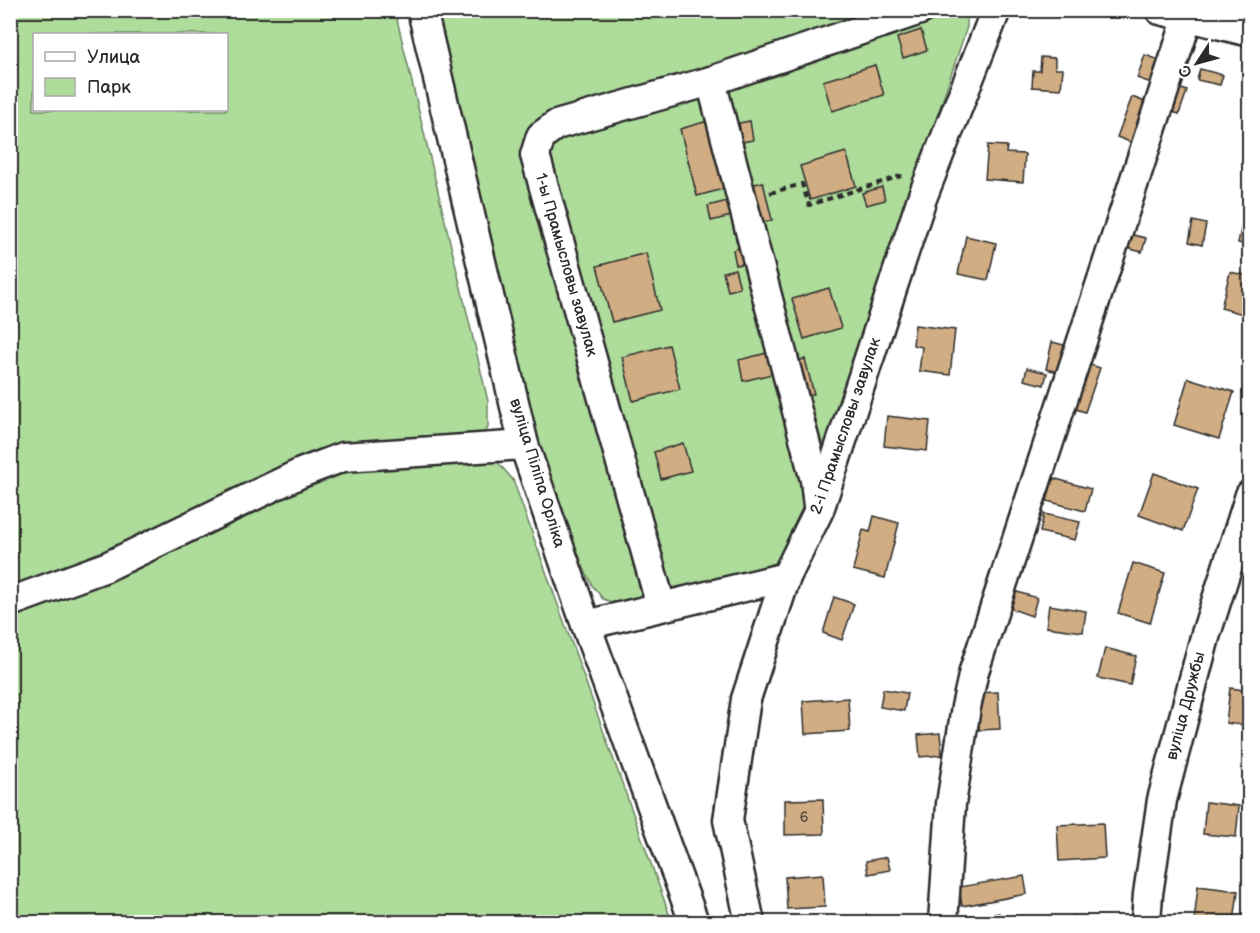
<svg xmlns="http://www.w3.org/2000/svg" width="1260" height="933" viewBox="0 0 1260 933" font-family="'Balsamiq Sans',sans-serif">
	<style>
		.green { fill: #addc9b; stroke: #6c8463; stroke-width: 1.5; fill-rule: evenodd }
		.building { fill: #d1ad83; stroke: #2b2b2b; stroke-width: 1.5 }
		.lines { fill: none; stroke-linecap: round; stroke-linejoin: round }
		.minor-casing { stroke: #2b2b2b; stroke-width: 33 }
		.path { stroke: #2b2b2b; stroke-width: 4; stroke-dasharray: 6 4.5; stroke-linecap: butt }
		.minor { stroke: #fff; stroke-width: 28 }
		.labels { text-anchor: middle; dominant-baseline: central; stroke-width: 5; stroke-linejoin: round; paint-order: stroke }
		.number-label { font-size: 14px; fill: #544c41 }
		.street-label { font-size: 16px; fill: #2b2b2b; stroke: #fff }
	</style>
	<rect width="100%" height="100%" fill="#fff"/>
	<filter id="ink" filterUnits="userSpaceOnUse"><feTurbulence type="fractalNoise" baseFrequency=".0167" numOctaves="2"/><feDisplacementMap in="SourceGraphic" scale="12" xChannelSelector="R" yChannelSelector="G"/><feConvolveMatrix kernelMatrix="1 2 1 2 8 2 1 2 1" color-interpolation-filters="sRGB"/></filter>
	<g filter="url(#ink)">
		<g class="green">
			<path d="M10,11H395L488,401V428L471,448L496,460L513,480L672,922H11ZM34,34H226V110H34Z"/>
			<polygon points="434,11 967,11 967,27 790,556 779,567 618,604 603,599 592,585 582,564 539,442 477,197"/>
		</g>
		<g class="building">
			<polygon points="921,30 927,50 903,58 897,38"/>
			<polygon points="1145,55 1165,62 1157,85 1137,78"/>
			<polygon points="1041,57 1055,58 1055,69 1063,69 1061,89 1032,87 1033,71 1040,71"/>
			<polygon points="875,65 884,95 832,111 823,81"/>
			<polygon points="1200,69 1223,75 1220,85 1197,80"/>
			<polygon points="1173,86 1187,91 1179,114 1165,110"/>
			<polygon points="1132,97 1153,105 1138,145 1117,137"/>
			<polygon points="708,121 727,188 697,196 680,129"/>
			<polygon points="750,121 753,140 742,142 739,123"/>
			<polygon points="988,145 1007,146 1006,153 1025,154 1023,182 985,179"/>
			<polygon points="846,152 856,186 810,200 800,166"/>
			<polygon points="763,182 772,220 757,224 747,186"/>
			<polygon points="882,187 885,200 866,205 862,193"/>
			<polygon points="731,200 735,215 711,221 708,206"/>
			<polygon points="1244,215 1250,216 1250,246 1238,243"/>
			<polygon points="1193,221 1206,224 1202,245 1189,242"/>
			<polygon points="1129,234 1146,238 1142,252 1126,248"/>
			<polygon points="966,236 996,243 988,280 958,274"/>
			<polygon points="742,247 746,263 736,265 733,250"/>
			<polygon points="646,253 660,310 612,322 597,266"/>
			<polygon points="735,269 740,288 728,291 723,272"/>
			<polygon points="1230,272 1250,276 1250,316 1221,308"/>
			<polygon points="829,288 841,328 804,339 792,299"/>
			<polygon points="915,325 955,330 950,375 919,371 922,347 913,345"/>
			<polygon points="1052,342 1064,345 1058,372 1046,369"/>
			<polygon points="669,345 680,389 633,401 622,357"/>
			<polygon points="767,353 772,374 743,381 739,360"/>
			<polygon points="805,359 814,394 800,397 791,362"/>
			<polygon points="1082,362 1100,368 1085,412 1067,406"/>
			<polygon points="1027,368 1047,373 1044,385 1024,380"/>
			<polygon points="1188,378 1234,392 1219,439 1174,425"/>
			<polygon points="887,416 930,421 927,451 884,446"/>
			<polygon points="683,443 691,471 661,479 654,452"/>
			<polygon points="1154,473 1198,489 1183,531 1139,515"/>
			<polygon points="1053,478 1091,489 1085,511 1047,501"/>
			<polygon points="1044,514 1080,522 1075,540 1040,532"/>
			<polygon points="874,516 899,523 885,578 853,570 863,530 870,532"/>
			<polygon points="1133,563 1165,573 1150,623 1118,613"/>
			<polygon points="1014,591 1037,598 1032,616 1009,608"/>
			<polygon points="834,597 854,604 842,640 823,633"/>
			<polygon points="1049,605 1086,611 1083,632 1046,627"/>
			<polygon points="1105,648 1136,656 1130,685 1098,678"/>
			<polygon points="1230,688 1250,691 1250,726 1226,723"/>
			<polygon points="883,689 907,693 904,711 880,707"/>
			<polygon points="998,692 1000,729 979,730 976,693"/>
			<polygon points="848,698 850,731 805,734 803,701"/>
			<polygon points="940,733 942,755 920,757 918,735"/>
			<polygon points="823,799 824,834 785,835 785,800"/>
			<polygon points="1206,802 1239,806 1236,837 1203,834"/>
			<polygon points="1103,823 1105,858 1059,861 1057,825"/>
			<polygon points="887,857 890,870 868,874 866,861"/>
			<polygon points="823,874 825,907 787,909 785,877"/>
			<polygon points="1024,876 1027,894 962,906 959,887"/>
			<polygon points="1198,886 1238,891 1234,922 1194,922"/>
			<polygon points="999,913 1001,922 972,922 971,918"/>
			<polygon points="1072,916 1101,920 1100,922 1071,922"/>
		</g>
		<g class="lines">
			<defs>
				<g id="minor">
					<polyline points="422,10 524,445 586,625 694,922"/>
					<polyline points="1160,10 1250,32"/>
					<polyline points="711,81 815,480 818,506"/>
					<polyline points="10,602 106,567 301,473 343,457 524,445"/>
					<polyline points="661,606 535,155 541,136 556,125 711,81 920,10"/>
					<polyline points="586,625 786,577"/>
					<polyline points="749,918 728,820 746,699 786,577 819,510 922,198 996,10"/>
					<polyline points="943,922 951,804 966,707 974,671 1188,17"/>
					<polyline points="1146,922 1148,894 1162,800 1205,637 1250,495"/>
				</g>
			</defs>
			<use href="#minor" class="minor-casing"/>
			<polyline class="path" points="770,193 802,184 809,205 901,176 906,178"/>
			<use href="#minor" class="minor"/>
		</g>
	</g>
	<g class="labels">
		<g class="number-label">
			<text x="804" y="817">6</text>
		</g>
		<g class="street-label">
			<text transform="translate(566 265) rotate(74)">1-ы Прамысловы завулак</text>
			<text transform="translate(846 426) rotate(-71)">2-і Прамысловы завулак</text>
			<text transform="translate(537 473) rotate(73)">вуліца Піліпа Орліка</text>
			<text transform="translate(1186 706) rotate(-75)">вуліца Дружбы</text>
		</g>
	</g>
	<rect width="1260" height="933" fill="none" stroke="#fff" stroke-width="36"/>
	<rect x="18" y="18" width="1224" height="897" fill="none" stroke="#2b2b2b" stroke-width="2" filter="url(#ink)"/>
	<rect x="33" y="33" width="195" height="78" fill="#ffffff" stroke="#aaaaaa" stroke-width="1.5"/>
	<rect x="45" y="52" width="30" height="9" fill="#ffffff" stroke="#aaaaaa" stroke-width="1.5"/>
	<text x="87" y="63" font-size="18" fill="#2b2b2b">Улица</text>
	<rect x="45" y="78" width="30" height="18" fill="#addc9b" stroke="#aaaaaa" stroke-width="1.5"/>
	<text x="87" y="93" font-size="18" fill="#2b2b2b">Парк</text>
	<g transform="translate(1197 63) rotate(234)" stroke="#ffffff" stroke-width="4.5" paint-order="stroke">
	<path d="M0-4.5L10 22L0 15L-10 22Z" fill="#2b2b2b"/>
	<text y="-9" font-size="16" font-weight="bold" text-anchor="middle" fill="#2b2b2b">С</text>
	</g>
</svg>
